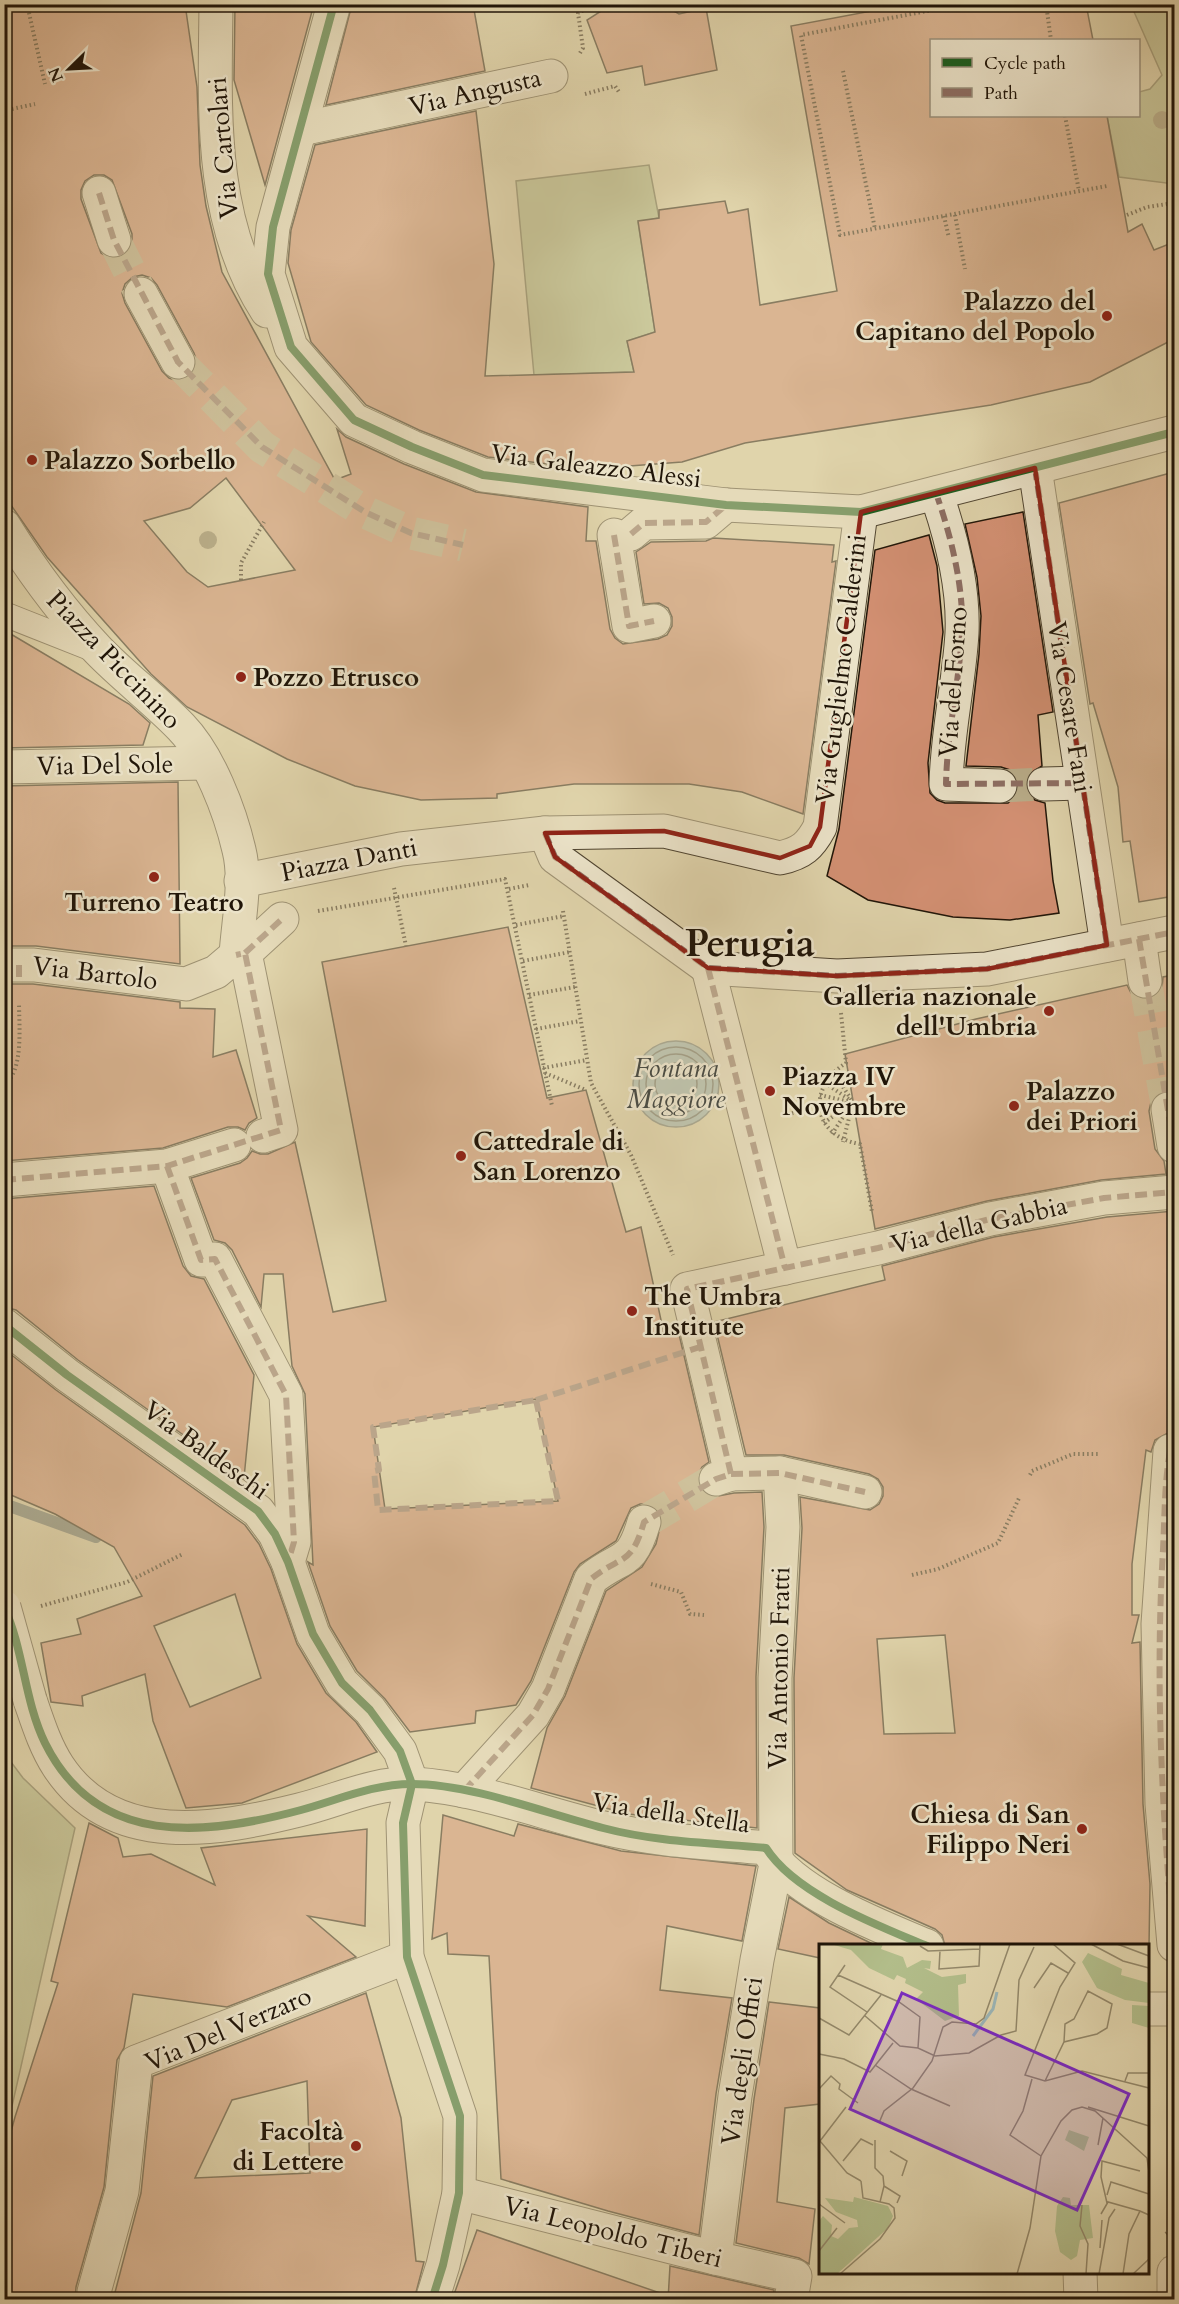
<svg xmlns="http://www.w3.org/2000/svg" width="1179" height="2304" viewBox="0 0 1179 2304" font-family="Cardo,serif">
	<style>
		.green { fill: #b2bd8a; stroke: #696949; stroke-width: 1.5 }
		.water { fill: #9bb5b6; stroke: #6a7570; stroke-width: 1.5 }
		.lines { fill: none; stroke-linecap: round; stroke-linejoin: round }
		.shore { stroke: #5e655f; stroke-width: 1.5 }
		.stream { stroke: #6a7570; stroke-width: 12 }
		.building { fill: #d39073; stroke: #201508; stroke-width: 1.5; fill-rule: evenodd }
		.street-tunnel { stroke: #baae8b; stroke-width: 33; stroke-dasharray: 33 16; stroke-linecap: butt }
		.lane-casing { stroke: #504531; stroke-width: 26 }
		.street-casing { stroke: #504531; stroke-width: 35 }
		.path { stroke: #201508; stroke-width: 4; stroke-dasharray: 1.5 3; stroke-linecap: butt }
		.lane { stroke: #ebe3c9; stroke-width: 24 }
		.street { stroke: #ebe3c9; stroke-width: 33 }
		.street-bridge-casing { stroke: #504531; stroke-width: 35; stroke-linecap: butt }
		.street-bridge { stroke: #ebe3c9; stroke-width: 33 }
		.quiet { stroke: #8d6e63; stroke-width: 6; stroke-dasharray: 12 6; stroke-linecap: butt }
		.cycleway-casing { stroke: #ebe3c9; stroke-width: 11 }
		.cycleway { stroke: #1b5e20; stroke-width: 8 }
		.tree { fill: #8f8667 }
		.marked { fill: none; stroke: #8f2418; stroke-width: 4.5; stroke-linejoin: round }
		.poi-dot { fill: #8f2418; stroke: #ebe3c9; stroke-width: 2 }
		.labels { text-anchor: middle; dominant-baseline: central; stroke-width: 5; stroke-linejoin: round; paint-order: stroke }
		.street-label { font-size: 26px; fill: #201508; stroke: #ebe3c9 }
		.poi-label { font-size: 26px; font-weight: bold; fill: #201508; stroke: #ebe3c9; text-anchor: start }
		.water-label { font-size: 27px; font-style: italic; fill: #4b4d45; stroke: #ebe3c9 }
		.town-label { font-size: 38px; font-weight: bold; fill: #201508; stroke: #ebe3c9 }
		.inset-river { fill: none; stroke: #9bb5b6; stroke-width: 3 }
		.inset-road { fill: none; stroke: #93886a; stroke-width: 1.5 }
		.view { fill: #7b2cbf; fill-opacity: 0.15; stroke: #7b2cbf; stroke-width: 3 }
		.inset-edge { fill: none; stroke: #201508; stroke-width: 3 }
	</style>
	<rect width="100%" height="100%" fill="#e0d4ac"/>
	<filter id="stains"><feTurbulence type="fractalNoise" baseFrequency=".00333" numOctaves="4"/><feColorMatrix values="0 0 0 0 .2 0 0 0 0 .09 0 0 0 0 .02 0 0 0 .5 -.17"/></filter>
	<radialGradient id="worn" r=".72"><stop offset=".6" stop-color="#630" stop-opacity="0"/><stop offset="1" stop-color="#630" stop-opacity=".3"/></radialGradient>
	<g class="green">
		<polygon points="1131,5 1174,5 1174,184 1119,177 1107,116 1138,116 1139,92 1150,89 1162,75"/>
		<polygon points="649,165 659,218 638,222 655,332 627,341 634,372 534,375 516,181"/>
		<polygon points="5,1754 23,1778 75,1828 5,2137"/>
	</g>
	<circle class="water" cx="676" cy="1084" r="43"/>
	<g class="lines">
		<g class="shore">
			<circle cx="676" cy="1084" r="37"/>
			<circle cx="676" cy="1084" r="30"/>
			<circle cx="676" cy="1084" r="21"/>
		</g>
		<polyline class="stream" points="4,1504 96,1537"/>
	</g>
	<g class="building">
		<path d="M4,4H185L197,87L200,165L206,206L222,272L335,480L351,474L337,429L346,437L404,464L476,492L588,507L586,541H596L610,629L615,638L623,644L658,639L667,635L672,626V617L668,608L659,603L644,604L636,552L651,542L706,541L713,538L834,545L832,562L836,561L803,814L742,792L689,784H574L497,794V798L421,800L355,786L287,759L187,707L151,674L47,557L4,495ZM94,175H104L112,180L132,234V243L128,252L119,258H109L101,253L81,199V190L85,181ZM142,275L151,278L157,285L194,353L197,362L194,371L186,379L178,381L169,378L162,371L125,303L122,293L125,284L133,277ZM226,478L295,570L208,587L187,572L144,521L190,508Z"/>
		<polygon points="235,4 314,4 265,185 234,80"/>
		<polygon points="352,4 473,4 485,71 326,105"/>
		<polygon points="612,4 661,4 679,14 706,8 717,70 645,85 642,66 607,73 587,20"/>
		<polygon points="909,4 1086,4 1093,40 932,40 932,116 1107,116 1128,232 1142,224 1154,250 1174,242 1174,339 1090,382 991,405 745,443 682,462 590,469 488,457 419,430 366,405 311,342 288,263 291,230 315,145 476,111 494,264 485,376 634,372 627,341 655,332 638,221 659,218 659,210 725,201 728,213 748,209 760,305 837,291 791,26"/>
		<polygon points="1174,472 1174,896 1139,902 1130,841 1123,842 1118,787 1093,703 1090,704 1059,503"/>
		<polygon points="1023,512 1053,712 1038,715 1042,766 1028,775 1025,785 1028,793 1035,800 1045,803 1053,881 1059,913 1010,920 953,917 868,900 827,876 839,829 875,550 929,535 937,566 943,632 928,763 930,793 937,800 945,803 1008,803 1016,796 1019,787 1017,778 1010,770 1001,767 966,766 979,654 981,616 977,577 965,524"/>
		<polygon points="4,630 129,704 150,723 143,745 4,748"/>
		<polygon points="178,782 180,964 36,946 4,946 4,786"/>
		<path d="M508,927L547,1098L586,1090L626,1232L641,1227L664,1334L678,1330L709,1462L702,1467L698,1475V1485L704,1493L713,1497L734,1493L762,1492L764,1527L756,1677L757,1828L628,1814L531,1788L547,1728L565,1696L606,1591L642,1567L656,1544L662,1519L658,1509L649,1504H640L631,1508L616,1541L580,1564L574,1572L531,1681L516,1705L476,1711L475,1723L410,1732L385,1699L357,1671L330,1626L308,1562L313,1565L305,1394L292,1366L283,1274H264L261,1307L232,1250L225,1243L214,1240L191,1178L240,1163L247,1158L252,1151L260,1154H268L295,1142L333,1312L386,1301L322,962ZM536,1399L558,1501L385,1509L373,1427Z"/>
		<polygon points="1174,975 1174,1091 1166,1090 1157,1094 1151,1102 1149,1111 1155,1149 1164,1161 1166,1174 1101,1180 987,1201 875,1229 845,1054 976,1019 1127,985 1131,993 1138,998 1148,999 1157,995 1162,988 1163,977"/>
		<polygon points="4,984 33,984 180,1002 180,1008 215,1009 213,1057 236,1050 257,1118 249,1123 245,1130 238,1127 228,1127 163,1148 4,1161"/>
		<polygon points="154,1186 183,1266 191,1276 204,1279 254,1375 244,1478 78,1360 16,1310 4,1307 4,1199"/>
		<path d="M1174,1211V1403L1168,1433L1155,1440L1151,1452L1146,1450L1132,1564V1615H1139L1132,1643L1140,1642L1143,1804L1150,1884L1149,1946H945L942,1935L935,1929L847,1890L795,1853L794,1678L802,1528L800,1497L870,1510L879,1504L883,1496V1487L878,1479L869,1474L784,1455H746L714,1322L885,1280L882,1266L994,1237L1107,1217ZM945,1635L955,1733L884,1734L877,1639Z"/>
		<path d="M4,1349L56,1390L245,1525L259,1544L271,1569L297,1644L326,1693L356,1722L377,1752L242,1803L186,1808L153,1721L145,1674L82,1696L83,1706L51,1702L41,1643L81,1634L77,1619L142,1596L114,1547L55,1514L4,1492ZM235,1594L261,1678L190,1707L154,1626Z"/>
		<polygon points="443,1815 514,1836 518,1824 621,1851 756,1866 742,1941 667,1926 660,1990 732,1998 716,2094 699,2235 608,2211 501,2179 489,1956 448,1954 447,1933 432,1939"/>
		<polygon points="89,1823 118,1838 123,1857 151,1854 215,1885 201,1848 367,1829 365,1926 308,1916 356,1957 227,2007 133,1994 124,2048 117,2060 104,2187 76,2287 75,2300 4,2300 4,2157 15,2117 58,1983 51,1981"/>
		<polygon points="789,1897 829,1923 877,1946 820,1946 820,1958 778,1949"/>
		<path d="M366,1993L401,2118L416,2261L424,2262L414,2300H113L141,2193L153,2076ZM307,2081L310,2173L195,2178L232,2100Z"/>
		<polygon points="769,2002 820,2008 820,2104 785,2108 777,2202 815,2209 809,2264 799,2258 736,2243 754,2099"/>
		<polygon points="477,2230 663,2294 662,2300 452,2300"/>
		<polygon points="670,2266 774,2290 773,2300 668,2300"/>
	</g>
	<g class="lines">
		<g class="street-tunnel">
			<polyline points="114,240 141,294"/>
			<polyline points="178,362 262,447 365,512 411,533 463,545"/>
			<polyline points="1000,786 1044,784"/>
			<polyline points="1145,981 1168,1109"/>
			<polyline points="644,1522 716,1479"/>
		</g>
		<defs>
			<polyline id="lane" points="4,614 95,650"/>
			<g id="street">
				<path d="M216,4C215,108 208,220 267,311"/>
				<polyline points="334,4 273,227 268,274 291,347 354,420 412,447 483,475 726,505 861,512 1174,432"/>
				<polyline points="301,129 551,76"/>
				<polyline points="99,193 114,240"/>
				<polyline points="141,294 178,362"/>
				<polyline points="1035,468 1107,945"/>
				<path d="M936,493C951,536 964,587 962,633C959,684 947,733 946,784L1000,786"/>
				<path d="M4,526C32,571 61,611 98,650C124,677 155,700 181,727C209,756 230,811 239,850C247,882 238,922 236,955"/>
				<polyline points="631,534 644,523 706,522 726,505"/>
				<polyline points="614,535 629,626 654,621"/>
				<polyline points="4,767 205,763"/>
				<polyline points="1044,784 1082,783"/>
				<polyline points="545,833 555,857 708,968 837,976 987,969 1174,932"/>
				<path d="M241,881L401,849L545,833L664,831L780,858C802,853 810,846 820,827L861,512"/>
				<polyline points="1139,939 1145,981"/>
				<polyline points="245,953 282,919"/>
				<polyline points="4,965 34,965 186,984 216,972 236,955 245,953 281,1130 263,1136"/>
				<polyline points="708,968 785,1268"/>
				<polyline points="1168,1109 1174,1146"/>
				<polyline points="167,1166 201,1260 215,1259 286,1395 294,1542 288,1562"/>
				<polyline points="4,1180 167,1166 234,1145"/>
				<polyline points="4,1325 67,1375 258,1511 275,1534 288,1562 313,1634 342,1683 370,1710 400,1751 412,1784 403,1823 407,1957 460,2116 459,2193 443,2265 432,2300"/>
				<polyline points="1170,1451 1158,1624 1162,1804 1174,1945"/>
				<polyline points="731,1474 780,1473 865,1492"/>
				<polyline points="716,1479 731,1474 687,1289 878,1248 990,1219 1104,1198 1174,1192"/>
				<path d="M30,1700C38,1723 45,1746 58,1766C113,1850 218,1830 299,1810C337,1801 374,1782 414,1784C479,1788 541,1813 604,1828C657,1841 712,1843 766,1848C795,1894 877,1925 927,1946"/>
				<path d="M464,1791L533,1715L548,1689L591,1579C622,1554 631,1567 644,1522"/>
				<polyline points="1148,2009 1174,2009"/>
				<polyline points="459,2193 715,2258 795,2276 791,2300"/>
				<polyline points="715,2258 735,2096 757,1960 776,1864 775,1678 783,1527 780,1473"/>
				<polyline points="1080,2272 1081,2300"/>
				<polyline points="94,2300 94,2292 122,2191 136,2062 407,1957"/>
				<polyline points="1174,2300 1174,2272"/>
			</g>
		</defs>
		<use href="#lane" class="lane-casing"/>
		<use href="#street" class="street-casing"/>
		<g class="path">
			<polyline points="27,4 45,84"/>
			<polyline points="964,4 801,35 840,235 1107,186"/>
			<polyline points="1046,4 1051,40"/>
			<polyline points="580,53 583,48 578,13 596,4"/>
			<polyline points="843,71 875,229"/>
			<polyline points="585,94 615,86 619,92"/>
			<polyline points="12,109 35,104"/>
			<polyline points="1065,116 1079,191"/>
			<polyline points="955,215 965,269"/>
			<polyline points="1127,215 1147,207 1174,203"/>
			<polyline points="944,216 949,238"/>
			<polyline points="241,580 241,563 264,522"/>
			<polyline points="394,888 406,946"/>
			<polyline points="509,889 529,885"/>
			<polyline points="318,911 505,879 552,1106"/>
			<polyline points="563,911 591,1083 631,1155 673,1255"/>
			<polyline points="516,925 564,916"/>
			<polyline points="523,961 570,952"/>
			<polyline points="529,995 575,987"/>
			<path d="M841,1013L846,1063C806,1088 812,1136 860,1144L872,1212"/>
			<polyline points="536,1029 580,1021"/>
			<polyline points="543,1068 587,1060"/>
			<polyline points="833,1072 853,1102 843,1142"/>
			<polyline points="545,1073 586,1090"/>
			<polyline points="825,1083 850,1100"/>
			<path d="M4,1084C24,1073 19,1023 19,1003"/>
			<polyline points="820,1095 850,1102"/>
			<polyline points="783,1115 853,1102"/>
			<polyline points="824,1123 850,1104"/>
			<polyline points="832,1134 851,1105"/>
			<polyline points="1030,1475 1032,1471 1073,1454 1099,1454"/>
			<polyline points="912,1575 938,1569 998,1543 1020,1496"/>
			<polyline points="651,1584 681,1592 690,1614 704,1615"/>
			<polyline points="41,1606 127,1582 183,1554"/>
			<polyline points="1166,2234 1174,2226"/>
		</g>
		<use href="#lane" class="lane"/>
		<use href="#street" class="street"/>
		<defs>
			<polyline id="street-bridge" points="4,1607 30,1700"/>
		</defs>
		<use href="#street-bridge" class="street-bridge-casing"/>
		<use href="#street-bridge" class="street-bridge"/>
		<g class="quiet">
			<polyline points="99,193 114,240 178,362 262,447 365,512 411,533 463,545"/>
			<polyline points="1035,468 1107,945"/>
			<path d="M936,493C951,536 964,587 962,633C959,684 947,733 946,784L1082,783"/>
			<polyline points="631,534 644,523 706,522 726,505"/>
			<polyline points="614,535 629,626 654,621"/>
			<polyline points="545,833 555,857 708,968 837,976 987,969 1174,932"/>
			<polyline points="1139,939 1174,1146"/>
			<polyline points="245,953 282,919"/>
			<polyline points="19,965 19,979"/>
			<polyline points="708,968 785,1268"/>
			<polyline points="167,1166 201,1260 215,1259 286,1395 294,1542 288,1562"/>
			<polyline points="4,1180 167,1166 281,1130 245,953 236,955"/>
			<polygon points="536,1400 558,1501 378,1510 374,1471 379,1470 373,1427"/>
			<polyline points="536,1400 700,1347"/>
			<path d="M1174,1433C1164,1471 1165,1511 1163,1550C1155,1682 1162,1814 1174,1945"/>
			<polyline points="731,1474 780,1473 865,1492"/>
			<path d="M464,1791L533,1715L548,1689L591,1579C622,1554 631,1567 644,1522L716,1479L731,1474L687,1289L878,1248L990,1219L1104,1198L1174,1192"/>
			<polyline points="1174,2300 1174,2272"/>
		</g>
		<defs>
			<g id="cycleway">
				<polyline points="334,4 273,227 268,274 291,347 354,420 412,447 483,475 726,505 861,512 1174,432"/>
				<polyline points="4,1325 67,1375 258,1511 275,1534 288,1562 313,1634 342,1683 370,1710 400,1751 412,1784 403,1823 407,1957 460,2116 459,2193 443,2265 432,2300"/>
				<path d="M4,1607C24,1650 24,1700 45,1743C97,1848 204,1836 301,1810C338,1800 373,1784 412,1784C471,1784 545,1813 603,1828C656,1842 712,1843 766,1848C795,1894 877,1925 927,1946"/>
			</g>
		</defs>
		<use href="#cycleway" class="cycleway-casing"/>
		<use href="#cycleway" class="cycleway"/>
	</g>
	<g class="tree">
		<circle cx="1162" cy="120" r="9"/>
		<circle cx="208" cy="540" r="9"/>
	</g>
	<path d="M0 0H1179V2304H0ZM1035,468L1107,945L987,969L837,976L708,968L555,857L545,833L664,831L780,858L810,846L820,827L861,512Z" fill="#e0d4ac" fill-opacity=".55" fill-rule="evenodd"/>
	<path class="marked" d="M1035,468L1107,945L987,969L837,976L708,968L555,857L545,833L664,831L780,858L810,846L820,827L861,512Z"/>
	<g class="poi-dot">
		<circle cx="1107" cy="316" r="6"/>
		<circle cx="32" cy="460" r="6"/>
		<circle cx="241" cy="677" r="6"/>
		<circle cx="154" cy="877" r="6"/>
		<circle cx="1049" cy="1011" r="6"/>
		<circle cx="770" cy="1091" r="6"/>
		<circle cx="1014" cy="1106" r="6"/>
		<circle cx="461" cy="1156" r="6"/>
		<circle cx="632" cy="1311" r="6"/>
		<circle cx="1082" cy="1829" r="6"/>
		<circle cx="356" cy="2146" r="6"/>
	</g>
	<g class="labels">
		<g class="street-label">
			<text transform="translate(475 92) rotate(-13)">Via Angusta</text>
			<text transform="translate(223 148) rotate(-95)">Via Cartolari</text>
			<text transform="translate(596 466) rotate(7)">Via Galeazzo Alessi</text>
			<text transform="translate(114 660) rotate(46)">Piazza Piccinino</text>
			<text transform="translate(841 669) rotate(-83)">Via Guglielmo Calderini</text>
			<text transform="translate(953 682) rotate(-86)">Via del Forno</text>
			<text transform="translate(1070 707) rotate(81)">Via Cesare Fani</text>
			<text transform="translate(105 765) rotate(-1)">Via Del Sole</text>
			<text transform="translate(349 860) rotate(-11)">Piazza Danti</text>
			<text transform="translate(95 973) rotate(7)">Via Bartolo</text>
			<text transform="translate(979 1225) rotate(-13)">Via della Gabbia</text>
			<text transform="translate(206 1450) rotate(36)">Via Baldeschi</text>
			<text transform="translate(779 1668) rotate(-89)">Via Antonio Fratti</text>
			<text transform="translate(671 1813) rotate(8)">Via della Stella</text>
			<text transform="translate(228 2029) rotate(-23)">Via Del Verzaro</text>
			<text transform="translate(742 2061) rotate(-82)">Via degli Offici</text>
			<text transform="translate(613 2232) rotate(14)">Via Leopoldo Tiberi</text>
		</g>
		<g class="poi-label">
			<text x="1095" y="301" text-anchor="end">Palazzo del<tspan x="1095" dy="30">Capitano del Popolo</tspan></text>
			<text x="44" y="460">Palazzo Sorbello</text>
			<text x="253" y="677">Pozzo Etrusco</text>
			<text x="154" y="902" text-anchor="middle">Turreno Teatro</text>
			<text x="1037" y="996" text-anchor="end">Galleria nazionale<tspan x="1037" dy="30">dell'Umbria</tspan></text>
			<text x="782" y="1076">Piazza IV<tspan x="782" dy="30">Novembre</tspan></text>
			<text x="1026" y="1091">Palazzo<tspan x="1026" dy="30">dei Priori</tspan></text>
			<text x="473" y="1141">Cattedrale di<tspan x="473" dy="30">San Lorenzo</tspan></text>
			<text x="644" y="1296">The Umbra<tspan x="644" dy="30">Institute</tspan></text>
			<text x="1070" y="1814" text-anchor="end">Chiesa di San<tspan x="1070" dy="30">Filippo Neri</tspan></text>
			<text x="344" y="2131" text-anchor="end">Facoltà<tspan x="344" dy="30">di Lettere</tspan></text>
		</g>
		<g class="water-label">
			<text x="676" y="1068">Fontana<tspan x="676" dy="31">Maggiore</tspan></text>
		</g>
		<g class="town-label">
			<text x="750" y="944">Perugia</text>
		</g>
	</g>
	<g transform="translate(819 1944)">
		<rect width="330" height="330" fill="#e0d4ac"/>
		<path d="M12,0H64L62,5L84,13L88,24L103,16L112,17L111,25L105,24L123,33L147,30V39L139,41L140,72L126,77L97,55L104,48L86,39L87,35L78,31L75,36L50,24L32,6ZM269,9L303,25L302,31L330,39V59L306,56L278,44L263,18ZM313,61L330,62V84L313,79ZM250,186L270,193L265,207L246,196ZM35,253L69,262L74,272L69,284L18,330H0V277L4,272L13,281L12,292L19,295L30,284L39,283L38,276L17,268L6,254L34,258ZM244,253L251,254L252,261H270L272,278L274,294L261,296L258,312L252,316L241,308L236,287L238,262Z" fill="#b2bd8a"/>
		<path class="inset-river" d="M154,92L174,65L178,48"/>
		<path class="inset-road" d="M88,0H108M234,0L256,19L241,43L206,131L226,137L263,127L330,144M272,0L304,17L330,24M298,0L330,12M101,2L109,7L161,5M121,7L120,25L160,22L161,0M26,21L11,43L48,68M19,31L80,58L101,73L99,104M215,44L232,19L249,29M45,71L81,102L99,104L116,112L150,109L182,91L197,87L200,36L215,3M0,74L30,91L62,51M0,110L25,115L51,128L74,99M56,121L92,145L131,162M213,135L204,167L191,191L222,212M226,137L245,98L278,90L288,84L293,60L269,47L255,75L246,80L245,98M306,137L309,129H330M0,145L12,132L21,140L20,145L39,159M27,163L1,197L28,229L42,237M269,163L330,182M60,179L65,167L94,144L113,117L124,83L133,78L157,80L165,74L191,0M56,196V224L64,232L65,242L61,258M279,201L284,174M71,207L88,217L83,232M24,217L42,195L54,201M65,242L81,252L78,259M288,251L292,238L330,250M288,259L282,233L283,217L321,227M0,260L26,279M263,261L261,282L269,300L267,330M282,270L289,258L321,267M281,304L283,276M0,307L18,284M21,330L61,295L76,274L75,264L70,260L44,254L42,237M198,330L211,284L222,212L242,177L253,166L263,163L276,167L328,214L330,228M280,330L290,274L296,265M304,330L310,290L321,267L330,271M314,330L330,315"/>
		<path class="view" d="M83,49L310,150L258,266L31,165Z"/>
		<rect width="330" height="330" class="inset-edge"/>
	</g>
	<rect width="1179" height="2304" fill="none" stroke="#e0d4ac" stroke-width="24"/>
	<rect x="6" y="6" width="1167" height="2292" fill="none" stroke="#201508" stroke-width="3"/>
	<rect x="12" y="12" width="1155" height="2280" fill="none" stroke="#201508" stroke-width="1.5"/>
	<rect x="930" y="39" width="210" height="78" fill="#ebe3c9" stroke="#9a917c" stroke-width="1.5"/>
	<rect x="942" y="58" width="30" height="9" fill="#1b5e20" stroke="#9a917c" stroke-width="1.5"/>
	<text x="984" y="69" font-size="18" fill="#201508">Cycle path</text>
	<rect x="942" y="88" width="30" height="9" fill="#8d6e63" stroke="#9a917c" stroke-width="1.5"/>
	<text x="984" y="99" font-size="18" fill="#201508">Path</text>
	<g transform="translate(69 69) rotate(246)" stroke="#ebe3c9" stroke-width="4.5" paint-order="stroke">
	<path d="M0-4.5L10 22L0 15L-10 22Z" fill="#201508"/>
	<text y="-9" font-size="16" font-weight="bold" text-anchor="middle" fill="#201508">N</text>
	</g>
	<rect width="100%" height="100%" filter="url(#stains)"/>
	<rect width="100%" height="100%" fill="url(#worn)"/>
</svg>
